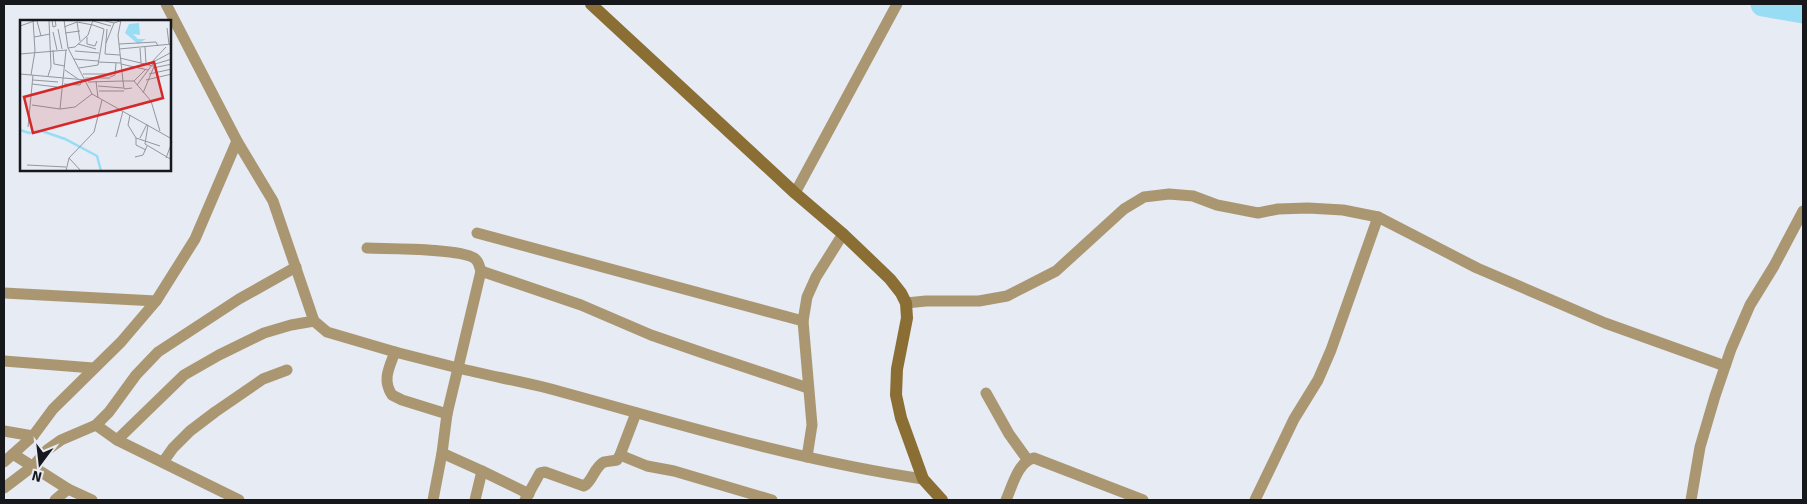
<svg xmlns="http://www.w3.org/2000/svg" width="1807" height="504" viewBox="0 0 1807 504" font-family="Signika,sans-serif">
	<style>
		.lines { fill: none; stroke-linecap: round; stroke-linejoin: round }
		.river { stroke: #99ddf4; stroke-width: 25 }
		.street { stroke: #aa9772; stroke-width: 11 }
		.secondary { stroke: #8a6e34; stroke-width: 12 }
		.inset-river { fill: none; stroke: #99ddf4; stroke-width: 2.5 }
		.inset-road { fill: none; stroke: #93979e; stroke-width: 1 }
		.view { fill: #d62828; fill-opacity: 0.15; stroke: #d62828; stroke-width: 2.5 }
		.inset-edge { fill: none; stroke: #17181c; stroke-width: 2.5 }
	</style>
	<rect width="100%" height="100%" fill="#e6ebf4"/>
	<g class="lines">
		<polyline class="river" points="1763,4 1803,11"/>
		<g class="street">
			<path d="M166,4L237,141L273,201L314,321L327,332L395,352L458,368L481,271C479,266 479,261 474,258C458,248 388,249 367,248"/>
			<polyline points="795,193 897,4"/>
			<polyline points="477,233 803,321"/>
			<polyline points="481,271 581,305 651,335 706,354 808,388"/>
			<polyline points="4,293 156,301"/>
			<polyline points="906,303 926,301 979,301 1007,296 1056,271 1124,209 1144,197 1169,194 1193,196 1217,205 1258,213 1278,209 1308,208 1343,210 1378,217 1477,268 1605,323 1725,366"/>
			<path d="M395,352C389,368 382,380 392,395L402,400L447,414"/>
			<polyline points="4,361 93,368"/>
			<polyline points="986,393 1009,434 1027,459"/>
			<polyline points="96,425 117,440 239,500"/>
			<polyline points="4,431 33,436"/>
			<polyline points="117,440 184,375 219,355 264,333 291,325 314,321"/>
			<polyline points="442,453 482,471"/>
			<polyline points="13,454 68,489 92,500"/>
			<polyline points="620,455 647,466 674,471 772,500"/>
			<polyline points="807,457 812,425 803,321 807,297 816,277 843,234"/>
			<polyline points="4,462 33,436 53,409 121,342 156,301 195,239 237,141"/>
			<polyline points="163,462 173,448 190,431 215,412 263,379 287,370"/>
			<polyline points="4,488 33,466 47,450 61,440 96,425 109,412 136,375 158,352 239,299 296,267"/>
			<polyline points="55,500 68,489"/>
			<path d="M433,500L442,453L447,414L458,368C487,375 518,381 547,388C673,422 794,460 923,479"/>
			<polyline points="475,500 482,471 529,494"/>
			<path d="M525,500L540,473L545,472L584,486C593,481 594,467 604,462C607,461 612,461 617,460L620,455L636,413"/>
			<path d="M1006,500C1012,487 1018,461 1034,458L1143,500"/>
			<polyline points="1255,500 1294,419 1318,380 1331,350 1378,217"/>
			<polyline points="1691,500 1700,447 1715,396 1731,349 1750,305 1774,266 1803,211"/>
		</g>
		<polyline class="secondary" points="591,4 795,193 843,234 890,279 901,293 906,303 907,318 897,369 896,395 901,418 923,479 942,500"/>
	</g>
	<g transform="translate(20 20)">
		<rect width="151" height="151" fill="#e6ebf4"/>
		<path d="M119,3L120,15L113,14L118,19H126L118,24L105,13L109,4Z" fill="#99ddf4"/>
		<path class="inset-river" d="M0,110L9,113L22,111L45,119L77,136L81,151"/>
		<path class="inset-road" d="M32,0L33,7L36,6L35,0M44,0L48,28L72,74L152,119M82,0L94,3L100,1M17,1L21,16M73,1L91,6M57,2L60,21M0,6L17,0M44,7L57,2L73,5M147,8L149,24M38,9L42,29M87,9L85,34L100,35M33,12L37,30M45,13L60,11M14,17L30,14M67,17V24L75,26L77,21M86,23L94,3M58,24L76,29M99,24L136,22L138,26M125,27L126,44M48,28L55,27L68,15L73,0M120,28L121,43M99,29L152,24M33,30L34,44L45,46M55,31L79,33M0,34L47,30M100,38L133,46M54,39L78,41M78,42L101,43M101,44L128,50M129,45L146,27M59,48L78,45L84,9L73,5M133,48L152,44M45,50L58,59M0,54L66,60M63,54H86M129,54L152,49M11,55L15,31L13,0M28,56L31,47L29,0M90,57L95,55L96,43M65,58H90M13,60L38,62M126,60L152,54M76,61L78,78M114,61L126,49M68,62L103,61L98,15L101,0M12,64L37,67M44,64L60,65L62,60M117,65L135,41L152,32M78,66L103,68M112,68L104,69L103,61H114L131,81L140,111M79,71H104M123,73L135,44L152,39M12,85L40,89L55,87L72,74M40,89L46,30M110,95L108,105L116,118M128,105L125,124L152,140M8,107L13,55M96,117L103,91M120,118L127,104M126,130L116,125V118L140,126M115,137L123,135L127,126M49,138L61,151M146,138L152,122M7,145L46,147M46,151L49,138L74,112L82,80"/>
		<path class="view" d="M134,42L143,78L13,113L4,77Z"/>
		<rect width="151" height="151" class="inset-edge"/>
	</g>
	<rect width="1807" height="504" fill="none" stroke="#17181c" stroke-width="10"/>
	<g transform="translate(40 464) rotate(195)" stroke="#e6ebf4" stroke-width="4" paint-order="stroke">
	<path d="M0-4L9 19L0 12L-9 19Z" fill="#17181c"/>
	<text y="-8" font-size="14" font-weight="bold" text-anchor="middle" fill="#17181c">N</text>
	</g>
</svg>
